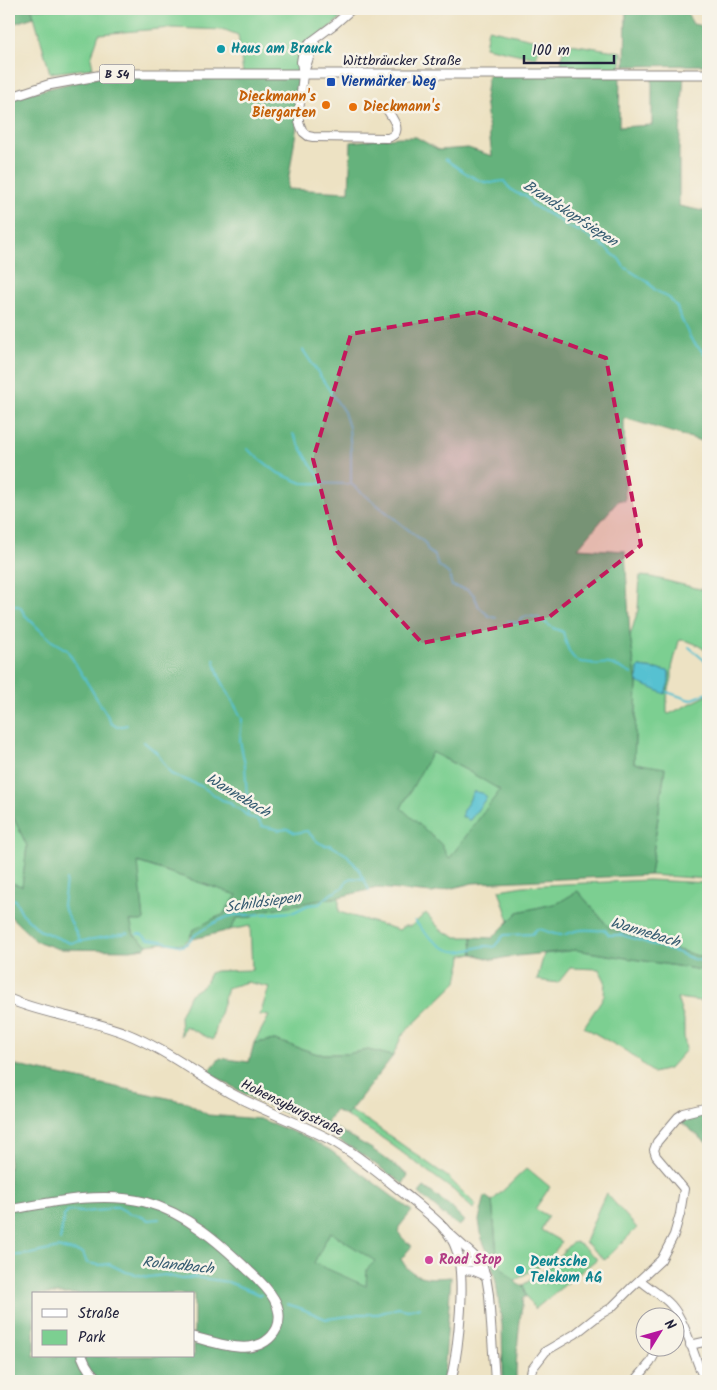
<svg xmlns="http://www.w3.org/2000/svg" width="717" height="1390" viewBox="0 0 717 1390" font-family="Kalam,sans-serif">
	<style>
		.green { fill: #7ccf91; stroke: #4f7866; fill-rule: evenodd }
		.forest { fill: #65b27b; stroke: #446a5b; fill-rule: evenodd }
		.water { fill: #56c1d1; stroke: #3c7286 }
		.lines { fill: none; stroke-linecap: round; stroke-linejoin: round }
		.stream { stroke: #56c1d1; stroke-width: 2 }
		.minor-casing { stroke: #88827f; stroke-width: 10 }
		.major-casing { stroke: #88827f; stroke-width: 11 }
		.minor { stroke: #fff; stroke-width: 8 }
		.major { stroke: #fff; stroke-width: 9 }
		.marked { fill: #c2185b; fill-opacity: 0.2; stroke: #c2185b; stroke-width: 4; stroke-dasharray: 10 6; stroke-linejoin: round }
		.culture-dot { fill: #0f9aa8; stroke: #f7f3e8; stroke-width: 2 }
		.transit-dot { fill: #1a4fb4; stroke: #f7f3e8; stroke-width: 2 }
		.food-dot { fill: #e8710a; stroke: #f7f3e8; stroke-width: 2 }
		.hotel-dot { fill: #d1479c; stroke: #f7f3e8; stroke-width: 2 }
		.labels { text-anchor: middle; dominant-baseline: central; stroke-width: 5; stroke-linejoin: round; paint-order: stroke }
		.shield { fill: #f7f3e8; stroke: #62616f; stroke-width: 1 }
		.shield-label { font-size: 12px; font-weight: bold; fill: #22223b }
		.culture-label { font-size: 14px; font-weight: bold; fill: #0d838f; stroke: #f7f3e8; text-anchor: start }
		.street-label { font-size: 14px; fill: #22223b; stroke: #f7f3e8 }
		.transit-label { font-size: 14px; font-weight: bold; fill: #164399; stroke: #f7f3e8; text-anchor: start }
		.food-label { font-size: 14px; font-weight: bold; fill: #c56008; stroke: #f7f3e8; text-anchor: end }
		.hotel-label { font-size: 14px; font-weight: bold; fill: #b23c85; stroke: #f7f3e8; text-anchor: start }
		.water-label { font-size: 15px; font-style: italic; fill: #345a70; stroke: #f7f3e8 }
	</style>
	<rect width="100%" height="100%" fill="#f7f3e8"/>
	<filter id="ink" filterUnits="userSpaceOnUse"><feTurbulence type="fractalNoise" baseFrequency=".02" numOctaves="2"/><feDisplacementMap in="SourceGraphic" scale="10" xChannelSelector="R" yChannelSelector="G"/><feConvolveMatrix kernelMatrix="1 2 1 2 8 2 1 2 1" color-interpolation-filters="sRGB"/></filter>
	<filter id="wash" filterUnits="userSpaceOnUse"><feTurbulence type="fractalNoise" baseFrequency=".0096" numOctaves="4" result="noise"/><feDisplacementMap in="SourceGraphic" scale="20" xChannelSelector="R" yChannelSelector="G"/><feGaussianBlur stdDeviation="1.12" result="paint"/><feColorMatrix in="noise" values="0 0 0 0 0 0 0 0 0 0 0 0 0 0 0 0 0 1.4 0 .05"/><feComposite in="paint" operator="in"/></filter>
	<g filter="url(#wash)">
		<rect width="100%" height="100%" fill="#ede2c3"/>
		<g class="green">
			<polygon points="32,9 352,9 320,35 303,74 243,74 238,35 225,30 171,28 99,34 91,58 93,68 50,73"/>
			<polygon points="488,29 541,41 536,58 485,47"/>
			<polygon points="564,43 622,52 620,73 560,75"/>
			<path d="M640,576L651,577L708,591V653C701,646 691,641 681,640L679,641L672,668V678L667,697V713L669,714L708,695V879L650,875L665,769L634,763L637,684L630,636L638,610ZM640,667L668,671L670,674L667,690L637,682L638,668Z"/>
			<polygon points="431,752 466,770 501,790 449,859 401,808"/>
			<polygon points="9,808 27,846 22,887 9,882"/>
			<polygon points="137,862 238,895 227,908 223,915 215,918 191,934 190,938 183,944 163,943 147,945 134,935 130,921 144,920"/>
			<polygon points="648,880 708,883 708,959 611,930 578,891 558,903 518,912 509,921 499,890 523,886"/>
			<path d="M339,897V912L399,930L404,926H411L426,913L441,930L455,937H472L473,954L462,955C462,965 458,972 457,982L402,1035L393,1056L368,1050L346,1054H318L275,1040L254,1043L269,1016L260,1015L269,987L247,982L227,988L213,1040L185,1026L181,1036L180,1016L190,994L204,985L210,973L215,971L252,970L250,926L230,930L237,918L253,917L259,911Z"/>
			<polygon points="576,950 708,971 708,1002 677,998 684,1020 684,1036 686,1050 669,1069 653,1073 631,1054 584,1027 604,996 605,981 599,969 570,968 558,983 537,980 544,954"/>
			<polygon points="350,1111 370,1122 448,1177 476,1205 473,1209 453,1190 385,1140 346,1116"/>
			<polygon points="527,1168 550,1187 535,1209 548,1216 541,1230 562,1242 546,1262 514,1281 498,1264 492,1201"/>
			<polygon points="606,1193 637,1228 605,1260 585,1242 599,1208"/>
			<polygon points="330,1232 376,1261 366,1287 313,1263"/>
			<polygon points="575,1242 581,1245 597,1259 535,1309 526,1296 523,1285 548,1268 570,1244"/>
		</g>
		<g class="forest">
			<polygon points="9,9 32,9 34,17 9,25"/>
			<polygon points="626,9 688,9 687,13 693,24 708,27 708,65 625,66"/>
			<path d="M620,73L619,127L652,125V73L684,74L679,151V206L708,212V443L624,418L625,501L619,500L578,548L625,551L630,636L637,684L634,763L665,768L650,875L473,883L432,893L377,888L339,897L259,911L253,917L237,918L230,930L193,939L191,934L193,930L215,918L223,915L237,895L138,862L144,921H130L134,935L147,945L145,948L130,950L59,949L36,941L9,915V882L22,886L27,846L9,808V98L108,74H303L302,93L287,189L349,192L351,142L399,137H416L439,150L468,148L492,156L485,98L488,75ZM432,752L466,770L500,790L449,859L441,844L401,808Z"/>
			<polygon points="578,891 611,930 708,959 708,971 576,950 508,957 494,960 473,954 472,937 492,938 518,912 558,903"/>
			<polygon points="275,1040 318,1054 346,1054 368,1050 393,1056 346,1116 335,1110 327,1123 372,1149 408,1175 403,1184 357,1151 317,1127 255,1100 208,1072 220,1058 249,1062 254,1043"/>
			<path d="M9,1064L186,1102L208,1115L260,1119L304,1136L330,1150L412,1211L399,1227C397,1236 406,1241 412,1246L401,1259C403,1262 405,1266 408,1269C420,1280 437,1278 451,1277L444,1376L450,1381H9ZM330,1232L375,1261L367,1269L366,1286L314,1263ZM34,1294H194V1356H34Z"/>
			<polygon points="708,1113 708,1144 681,1122"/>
			<polygon points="424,1187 450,1206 465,1221 459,1226 445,1216 419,1193"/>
			<path d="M485,1196L492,1201L498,1264L519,1285H523L526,1296L523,1298C519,1326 516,1353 516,1381H503L502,1325L496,1282L490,1258L482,1239L479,1220Z"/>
		</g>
		<g class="water">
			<polygon points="640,667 669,671 669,682 665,694 637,682 638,668"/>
			<path d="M474,791L477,792L482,793L487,797L470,820H468L465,817H462L463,813H462C463,808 467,805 469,801C471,797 471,794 474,791Z"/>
		</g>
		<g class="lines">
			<g class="stream">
				<path d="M445,159C456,166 478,184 492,183C496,182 499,181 504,181C509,189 515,195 525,195L532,205L561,221L566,226L579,231L603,246L619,259L624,267L648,282L655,290L669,298L677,307L679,314L691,339L697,346L708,357"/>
				<polyline points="303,350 344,412 349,428 351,451 351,484"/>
				<polyline points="293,434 311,465 324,483"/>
				<polyline points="247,449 278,473 302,483 350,484"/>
				<polyline points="351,484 425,543 428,551 435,556 438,565 449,574 452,586 468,590 474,595 479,607 489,616 496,618"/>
				<polyline points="9,603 10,604 20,607 25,615 38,628 52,641 67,650 107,715 111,723 117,727 127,725"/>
				<path d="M508,621L517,623L526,616L537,617L553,628L563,632C566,643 569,659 581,662C588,663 590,662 597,665C609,660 622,669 632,674"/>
				<polyline points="689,647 705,661 708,666"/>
				<polyline points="214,659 219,676 242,719 240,741 245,765 248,815"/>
				<polyline points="667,692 690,700 708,693"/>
				<path d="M144,742L157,753L171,774L201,786L222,800L229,802L233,806L242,811L248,817L257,819L262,826L280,830L288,829L295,833L307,831C314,838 320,847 330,845L347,855L360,871L369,890"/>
				<polyline points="66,880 63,906 80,941"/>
				<polyline points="9,896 15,900 22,913 39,930 70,943 128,933"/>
				<path d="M415,921C426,935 444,955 464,951C476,949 482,944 494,947L504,935L532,934L537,929C545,929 552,935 561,935C567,935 574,930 581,930C589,929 597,931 605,930L609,935H622L679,953L693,959L708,962"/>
				<polyline points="137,934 141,934 148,939 162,941 182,946 188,943 196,934 214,923 227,917 235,915 249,915 294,912 308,905 319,904 332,893 335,892 342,888 348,880 352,878 363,879"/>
				<polyline points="60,1240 64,1216 69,1211 82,1212 105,1210 110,1207 118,1207 130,1214 135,1214 149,1220 159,1219"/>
				<polyline points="9,1256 30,1254 59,1248 83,1253 87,1263 99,1265 109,1264 126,1272 148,1277 165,1275 182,1279 194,1277 228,1282 261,1295"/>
				<polyline points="287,1304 300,1308 326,1319 349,1316 358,1314 378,1314 398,1308 408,1310 420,1307"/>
			</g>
		</g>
	</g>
	<g filter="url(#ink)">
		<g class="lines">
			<defs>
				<g id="minor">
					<path d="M352,9L335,24L312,41L307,46L302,56L301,62L303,74L299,112V122L303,132L308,136L313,137L388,138C405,132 392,118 386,108"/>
					<path d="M303,74C308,64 309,53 315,44"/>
					<polyline points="449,1233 481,1262 486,1276 489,1295 495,1381"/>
					<polyline points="460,1263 472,1262 483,1268"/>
					<polyline points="461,1270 474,1271 486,1276"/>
					<path d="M640,1280C650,1289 662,1295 671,1305C687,1323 694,1359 705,1381"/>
					<polyline points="690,1345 708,1341"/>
					<polyline points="529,1381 532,1369 546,1351 575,1334 599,1315 611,1308 631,1288 661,1260 674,1235 680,1214 684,1189 656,1156 654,1150 657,1142 678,1117 684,1113 708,1107"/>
					<polyline points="635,1381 650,1363 658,1348"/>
				</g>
				<g id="major">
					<polyline points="9,98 48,85 108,74 708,74"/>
					<path d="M9,999C46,1015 87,1018 125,1033C163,1048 195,1073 230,1093C263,1111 300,1123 333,1141C361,1157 387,1180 412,1200C427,1213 445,1225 454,1243C468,1271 458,1350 451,1381"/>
					<path d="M9,1210C52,1202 102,1191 145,1202C186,1213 219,1242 249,1271C258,1279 268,1288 274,1299C279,1307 281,1319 277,1328C261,1360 220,1344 194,1337"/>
					<path d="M82,1356C86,1367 91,1375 101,1381"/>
				</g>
			</defs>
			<use href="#minor" class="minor-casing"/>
			<use href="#major" class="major-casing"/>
			<use href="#minor" class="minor"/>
			<use href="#major" class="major"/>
		</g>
	</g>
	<path class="marked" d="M478,312L606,358L641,545L549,617L422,643L337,551L313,459L351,334Z"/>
	<g class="culture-dot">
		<circle cx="221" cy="49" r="5"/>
		<circle cx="520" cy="1270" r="5"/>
	</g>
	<rect class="transit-dot" x="326" y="77" width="10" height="10" rx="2.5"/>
	<g class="food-dot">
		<circle cx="326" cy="105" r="5"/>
		<circle cx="353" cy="107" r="5"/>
	</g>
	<circle class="hotel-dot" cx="429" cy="1260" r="5"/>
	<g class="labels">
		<rect class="shield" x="99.5" y="64.5" width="35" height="19" rx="4"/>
		<g class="shield-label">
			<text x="117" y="74">B 54</text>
		</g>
		<g class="culture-label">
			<text x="231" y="49">Haus am Brauck</text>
			<text x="530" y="1262">Deutsche<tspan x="530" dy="16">Telekom AG</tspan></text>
		</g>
		<g class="street-label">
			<text x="402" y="61">Wittbräucker Straße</text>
			<text transform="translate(292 1108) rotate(26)">Hohensyburgstraße</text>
		</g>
		<g class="transit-label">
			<text x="341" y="82">Viermärker Weg</text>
		</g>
		<g class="food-label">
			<text x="316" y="97">Dieckmann's<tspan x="316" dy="16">Biergarten</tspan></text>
			<text x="363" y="107" text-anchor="start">Dieckmann's</text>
		</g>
		<g class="hotel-label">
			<text x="439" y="1260">Road Stop</text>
		</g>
		<g class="water-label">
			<text transform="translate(570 214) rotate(33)">Brandskopfsiepen</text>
			<text transform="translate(238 796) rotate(31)">Wannebach</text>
			<text transform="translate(263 903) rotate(-8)">Schildsiepen</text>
			<text transform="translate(645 933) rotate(17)">Wannebach</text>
			<text transform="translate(178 1266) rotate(6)">Rolandbach</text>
		</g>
	</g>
	<rect width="717" height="1390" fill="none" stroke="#f7f3e8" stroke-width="30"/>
	<rect x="32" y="1292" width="162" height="65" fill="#f7f3e8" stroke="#a29fa3"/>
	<rect x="42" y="1309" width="25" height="8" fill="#ffffff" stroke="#a29fa3"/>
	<text x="78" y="1318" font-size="15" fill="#22223b">Straße</text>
	<rect x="42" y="1330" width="25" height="15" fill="#7ccf91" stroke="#a29fa3"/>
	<text x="78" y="1342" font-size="15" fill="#22223b">Park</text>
	<g transform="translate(660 1332) rotate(53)"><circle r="24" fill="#f7f3e8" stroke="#a29fa3"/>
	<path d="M0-4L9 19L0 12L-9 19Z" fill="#b5179e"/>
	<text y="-8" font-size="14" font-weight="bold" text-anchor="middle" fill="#22223b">N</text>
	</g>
	<path d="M524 55v8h90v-8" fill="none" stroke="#22223b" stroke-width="2.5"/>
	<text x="532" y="55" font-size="15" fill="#22223b" stroke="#f7f3e8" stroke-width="4" paint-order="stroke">100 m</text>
</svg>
